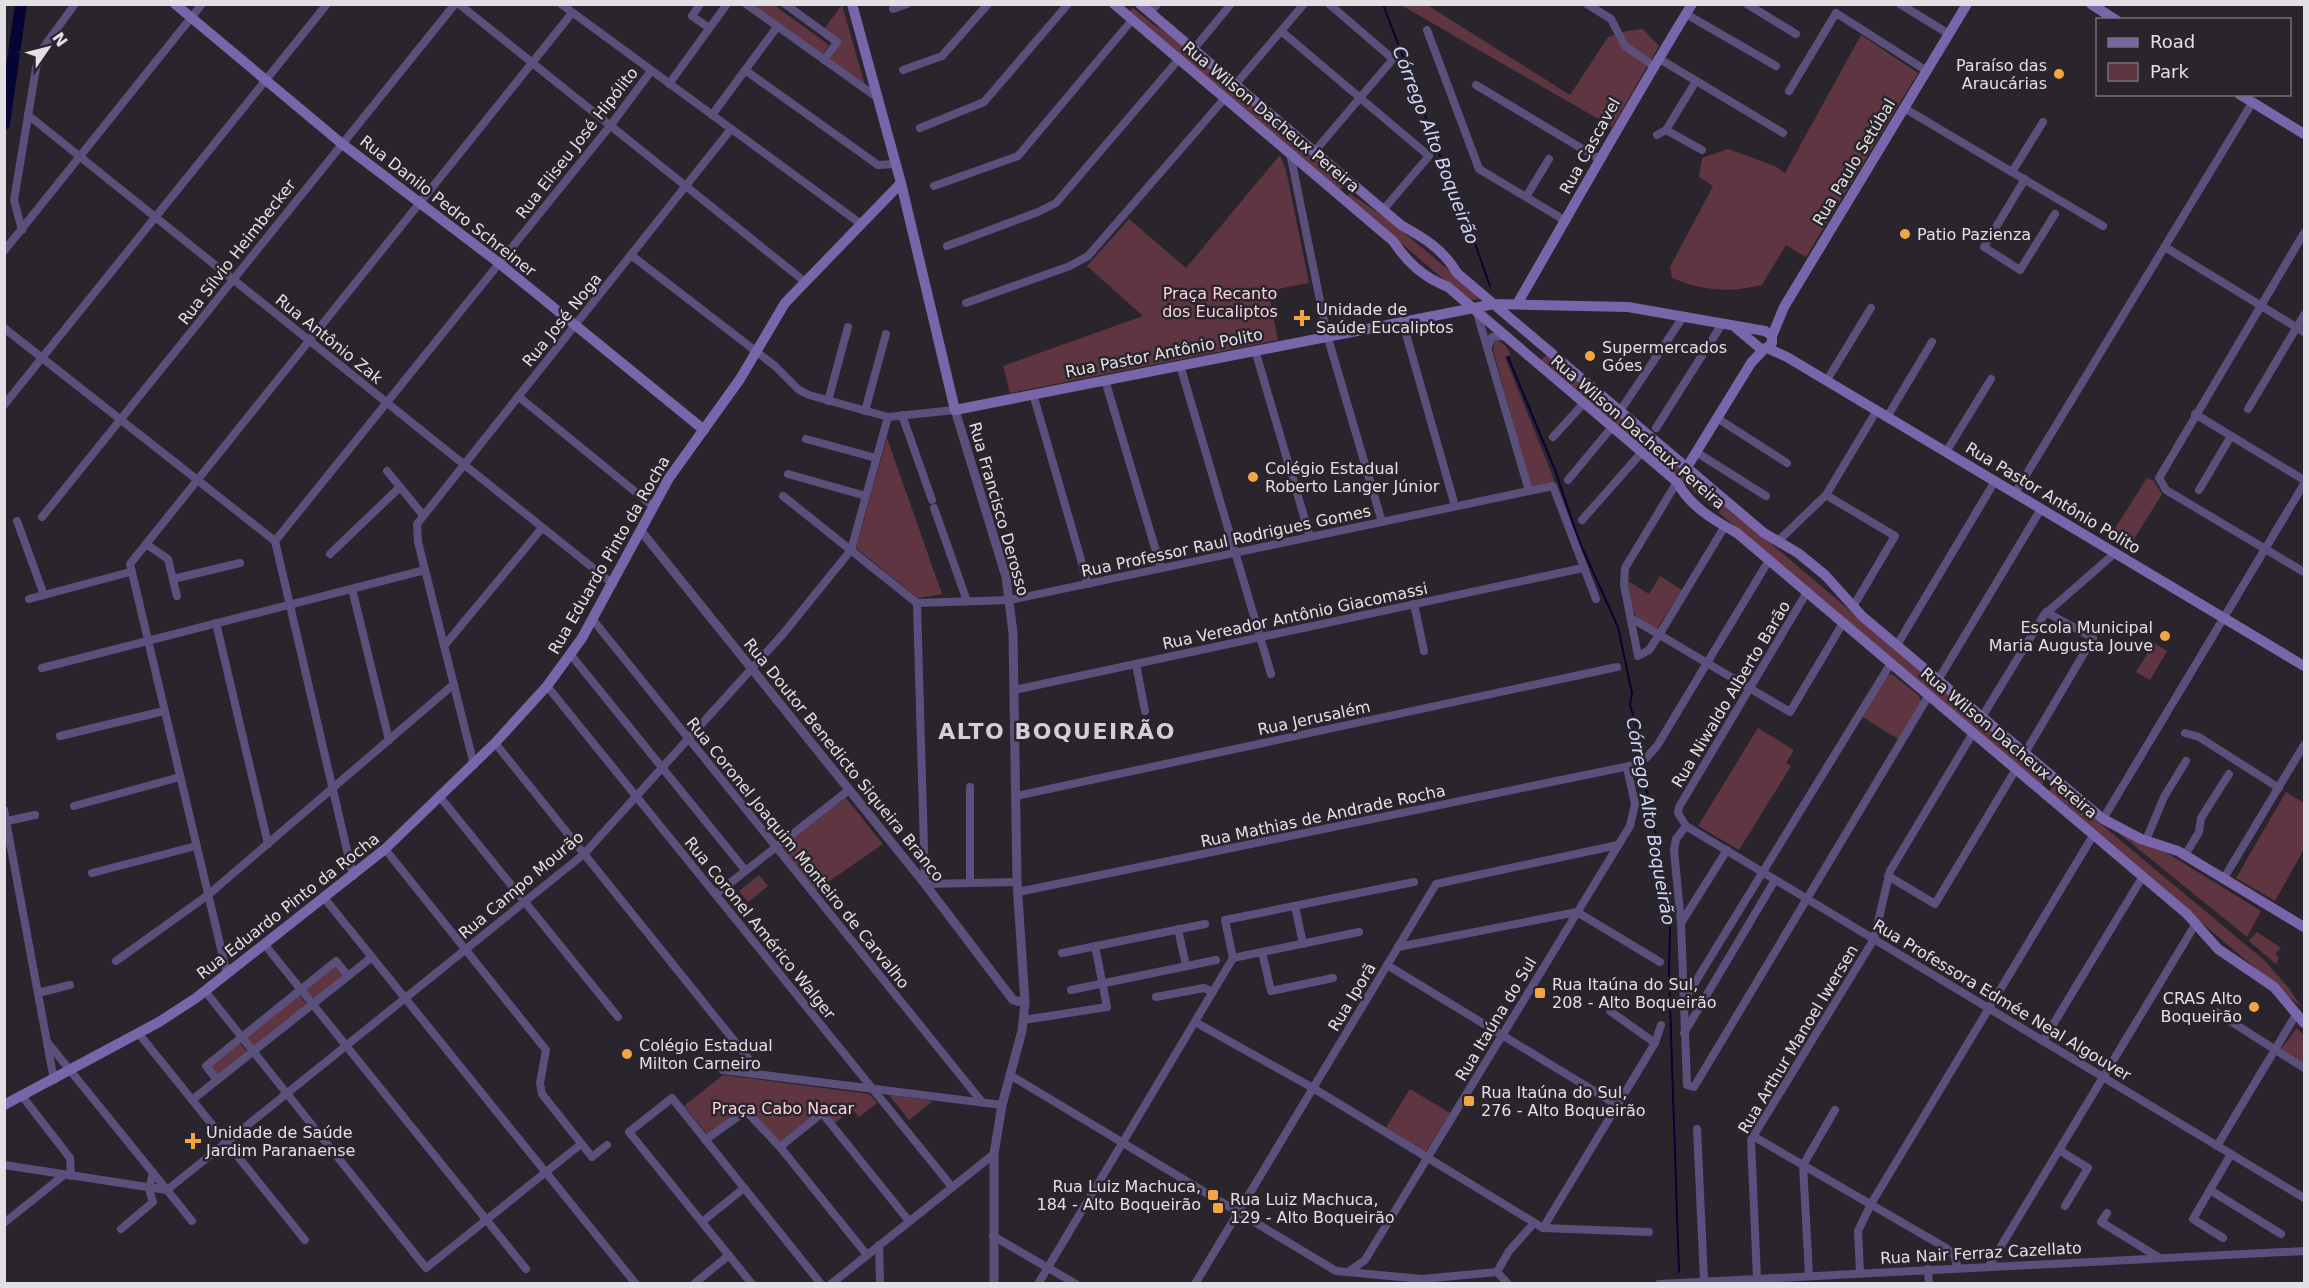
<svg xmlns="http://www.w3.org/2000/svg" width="2309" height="1288" viewBox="0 0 2309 1288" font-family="'DejaVu Sans',sans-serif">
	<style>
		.green { fill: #5e3540 }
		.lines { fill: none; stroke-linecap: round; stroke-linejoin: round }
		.stream { stroke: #060335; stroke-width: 2 }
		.river { stroke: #060335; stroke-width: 12 }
		.minor { stroke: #5b507b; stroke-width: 8 }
		.tertiary { stroke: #5b507b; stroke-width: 9 }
		.secondary { stroke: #7966aa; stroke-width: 10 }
		.poi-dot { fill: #f3a443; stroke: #2a252c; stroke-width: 2 }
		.labels { text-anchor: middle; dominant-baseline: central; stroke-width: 5; stroke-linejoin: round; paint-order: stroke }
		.poi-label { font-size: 16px; fill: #e3e0e5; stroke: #2a252c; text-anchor: start }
		.street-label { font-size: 16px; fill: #e3e0e5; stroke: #2a252c }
		.park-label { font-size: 16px; fill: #fcd2dc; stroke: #2a252c }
		.water-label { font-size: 18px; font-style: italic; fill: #d0d9fc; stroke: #2a252c }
		.district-label { font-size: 22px; font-weight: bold; letter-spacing: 1.5px; fill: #d5ced8; stroke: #2a252c }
	</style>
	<rect width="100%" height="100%" fill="#2a252c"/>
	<g class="green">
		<polygon points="750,5 774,5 829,45 821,56"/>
		<polygon points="842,5 865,85 829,60 841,42 824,29"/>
		<polygon points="1401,5 1427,5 1570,95 1608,37 1626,31 1643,29 1659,46 1612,127"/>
		<polygon points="1133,8 1154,25 1175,38 1347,184 1339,191 1130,11"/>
		<path d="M1861,35L1918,73L1806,257L1786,245L1762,285C1727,293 1705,291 1672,278L1670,267L1713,186L1699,177L1702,158L1728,149L1775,166L1785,173Z"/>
		<polygon points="1280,155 1286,170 1309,283 1268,291 1278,340 1010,393 1003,366 1143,316 1087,266 1129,219 1186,268"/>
		<polygon points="1349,193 1389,220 1482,298 1469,301 1348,198"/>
		<path d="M1495,341C1503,341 1508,348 1511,355L1505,357L1555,482L1531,487L1493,350Z"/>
		<polygon points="1548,354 2047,778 2041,786 1540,361"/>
		<polygon points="887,438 942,594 918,598 856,548"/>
		<polygon points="2147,478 2154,481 2162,494 2128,549 2109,538"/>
		<path d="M1660,576L1682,590L1656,630C1630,616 1631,610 1628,581L1649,594Z"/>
		<polygon points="2154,643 2167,651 2150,680 2136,672"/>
		<polygon points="1892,674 1919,696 1921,702 1898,739 1861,716 1886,675"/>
		<polygon points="1758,728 1794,750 1786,763 1791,766 1739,850 1698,826"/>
		<polygon points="2054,785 2264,960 2289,988 2301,1007 2048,792"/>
		<polygon points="2286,792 2304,803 2304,849 2275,901 2236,878"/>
		<polygon points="846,798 883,844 815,891 781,848"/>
		<polygon points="2115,830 2167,853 2261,911 2247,937"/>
		<polygon points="759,875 768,886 748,902 739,891"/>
		<polygon points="2257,932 2281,948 2275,954 2279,958 2276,964 2249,941"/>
		<polygon points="335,966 343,976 313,1000 306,990"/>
		<polygon points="299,995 307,1005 254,1048 246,1038"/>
		<polygon points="2297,1028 2304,1036 2304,1064 2281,1049"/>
		<polygon points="240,1043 247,1052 217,1077 209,1068"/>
		<polygon points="723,1075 869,1094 877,1103 859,1117 852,1109 834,1124 822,1109 780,1142 746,1107 707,1134 684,1106"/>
		<polygon points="1410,1089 1450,1113 1425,1153 1385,1129"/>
		<polygon points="889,1095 933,1101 909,1120"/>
	</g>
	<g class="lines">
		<g class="stream">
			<polyline points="1383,4 1441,158 1448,167 1490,286"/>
			<polyline points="1508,357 1555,470 1579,541 1618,627 1632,693 1630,705 1637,729 1637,755 1647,792 1667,888 1670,928 1669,975 1679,1272"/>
		</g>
		<polyline class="river" points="4,124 21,4"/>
		<g class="minor">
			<polyline points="459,4 804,281"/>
			<polyline points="561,4 861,224"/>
			<polyline points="700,4 692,16 709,28"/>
			<polyline points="746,4 878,98"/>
			<polyline points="785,4 837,42 824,60"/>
			<polyline points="1587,4 1611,19 1625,46 1654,66"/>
			<polyline points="1747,4 1796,34"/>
			<polyline points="1900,4 1949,34"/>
			<polyline points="893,9 907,4"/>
			<polyline points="1150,13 1157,4"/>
			<polyline points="1686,14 1776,66"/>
			<polyline points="1427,30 1479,169 1566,221"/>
			<polyline points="1281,31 1429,156 1383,210"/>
			<polyline points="1193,50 1231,4"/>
			<polyline points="1658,58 1783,133"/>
			<polyline points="745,70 878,165 896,164"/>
			<polyline points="903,70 942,56 988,4"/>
			<polyline points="669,84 727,4"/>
			<polyline points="1235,85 1304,4"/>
			<polyline points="1476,85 1601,160"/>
			<polyline points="1789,91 1836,13 1927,71"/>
			<polyline points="1904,108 2103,226"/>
			<polyline points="28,115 613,584"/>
			<polyline points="712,115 777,27"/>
			<polyline points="920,128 984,102 1068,4"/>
			<polyline points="1666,130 1702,150"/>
			<polyline points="1657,135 1666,130 1696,81"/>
			<polyline points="1314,152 1393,59 1329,4"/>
			<polyline points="1290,153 1327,335 1382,522"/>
			<polyline points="2012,172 2043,122"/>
			<polyline points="2025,179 1984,247 2020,270 2055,214"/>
			<polyline points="934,186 1018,156 1132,20"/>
			<polyline points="1526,197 1549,159"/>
			<polyline points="22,230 14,200 36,68 43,48 75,4"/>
			<polyline points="2304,233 2159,478 2166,490 2304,572"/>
			<polyline points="947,246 1038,212 1056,203 1179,59"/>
			<polyline points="2165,247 2304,332"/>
			<polyline points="4,251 202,4"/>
			<polyline points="631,255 775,366 799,390 809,395 888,417 955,410"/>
			<polyline points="966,303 1070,266 1088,256 1225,98"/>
			<polyline points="1477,313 1529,491"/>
			<polyline points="1402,320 1455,506"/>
			<polyline points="4,328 275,541"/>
			<polyline points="1488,347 1492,337 1506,336"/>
			<polyline points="1255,350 1310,537"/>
			<polyline points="1180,365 1271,674"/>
			<polyline points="1105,380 1161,568"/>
			<polyline points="1827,380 1871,308"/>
			<polyline points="1033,394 1088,584"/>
			<polyline points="518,396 654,507"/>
			<polyline points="828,401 848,327"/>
			<polyline points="4,405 327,4"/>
			<polyline points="2248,409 2304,315"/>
			<polyline points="865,411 886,334"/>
			<polyline points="1620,411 1683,317"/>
			<polyline points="2195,414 2304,480"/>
			<polyline points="902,415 932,500"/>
			<polyline points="1887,417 1932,342"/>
			<polyline points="1717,418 1787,463"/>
			<polyline points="1656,428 1722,324"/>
			<polyline points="1553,437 1584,403"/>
			<polyline points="806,439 876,458"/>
			<polyline points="1696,452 1766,496"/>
			<polyline points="1946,452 1991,379"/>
			<polyline points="387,471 423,515"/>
			<polyline points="788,474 866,496"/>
			<polyline points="1568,480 1612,427"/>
			<polyline points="1677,482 1625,568 1624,585 1638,656 1649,650 1659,635 1725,526"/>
			<polyline points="2199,490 2231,436"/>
			<polyline points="2015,493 2252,103"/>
			<polyline points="1826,495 1895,536 1854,605"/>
			<polyline points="783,496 917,603 1010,600 1553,486 1596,599"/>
			<polyline points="934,508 967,601"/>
			<polyline points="42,517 455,4"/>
			<polyline points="1582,520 1642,452"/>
			<polyline points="17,521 44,595"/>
			<polyline points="275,541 610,126 651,71"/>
			<polyline points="275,541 353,876"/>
			<polyline points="1778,541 1826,495 1877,410"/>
			<polyline points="146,544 168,559 177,596"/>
			<polyline points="330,554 400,487"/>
			<polyline points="173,579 240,563"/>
			<polyline points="352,589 389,740"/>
			<polyline points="1807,592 1679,807 1678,813 1686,826 1676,839 1674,850 1681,923 1687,1085 1694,1087 1929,695"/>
			<polyline points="29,599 130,572"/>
			<polyline points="917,603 925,884 1017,882"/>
			<polyline points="1414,604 1424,651"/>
			<polyline points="1631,618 1790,712 1843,623"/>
			<polyline points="593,620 982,1102"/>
			<polyline points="216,623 268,844"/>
			<polyline points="1897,645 1995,481"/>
			<polyline points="444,646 542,528"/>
			<polyline points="571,655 745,870"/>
			<polyline points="1136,664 1145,711"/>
			<polyline points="42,668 425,570"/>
			<polyline points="1938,680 2041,509"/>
			<polyline points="547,686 952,1187"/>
			<polyline points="1014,690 1583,568"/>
			<polyline points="1982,717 2044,615 2115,553"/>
			<polyline points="2185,733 2199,737 2279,788"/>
			<polyline points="60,736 164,711"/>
			<polyline points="495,743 748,1058 752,1074"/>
			<polyline points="2025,753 2093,638 2046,612"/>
			<polyline points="474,765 418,542 417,524 731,129"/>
			<polyline points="970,787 970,883"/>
			<polyline points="1016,796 1617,667"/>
			<polyline points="440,797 618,1017"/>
			<polyline points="74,806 180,777"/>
			<polyline points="4,810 54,1080"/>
			<polyline points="2103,819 2304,484"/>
			<polyline points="7,821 35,815"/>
			<polyline points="1686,826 2304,1198"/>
			<polyline points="2146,840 2164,797 2186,761"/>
			<polyline points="385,849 546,1050 540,1083 542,1094 592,1157 607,1145"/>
			<polyline points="2185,855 2199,832 2201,818 2229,774"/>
			<polyline points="92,873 196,846"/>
			<polyline points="1888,876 1935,904 2016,769"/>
			<polyline points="2224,878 2304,745"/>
			<polyline points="1018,892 1634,765 1646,758 1657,746 1769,560"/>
			<polyline points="716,894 849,790"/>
			<polyline points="325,899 636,1284"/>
			<polyline points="1295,906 1303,944"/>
			<polyline points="1681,923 1727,850"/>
			<polyline points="1178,929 1186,966"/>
			<polyline points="265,945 526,1269"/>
			<polyline points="1398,947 1577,912 1660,962"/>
			<polyline points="1262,952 1271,991 1333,978"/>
			<polyline points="1062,953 1205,924"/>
			<polyline points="1233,958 1359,932"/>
			<polyline points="116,961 208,895 454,684"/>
			<polyline points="1387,965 1617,1105"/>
			<polyline points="227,974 130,564 572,13"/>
			<polyline points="1071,990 1216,960"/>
			<polyline points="205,991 426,1268 581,1144"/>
			<polyline points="38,993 70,985"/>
			<polyline points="1156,997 1204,988 1213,992"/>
			<polyline points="1683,1002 1891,663"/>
			<polyline points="1610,1011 1655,1043"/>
			<polyline points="2216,1012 2304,1068"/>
			<polyline points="1024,1020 1107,1007 1095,946"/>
			<polyline points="1195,1022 1313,1088 1543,1228 1649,1232"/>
			<polyline points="1684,1033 1775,880"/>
			<polyline points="139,1034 305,1240"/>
			<polyline points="2043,1041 2143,876"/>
			<polyline points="48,1043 192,1221"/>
			<polyline points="723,1070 1002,1105"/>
			<polyline points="1010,1075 1336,1271 1422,1279 1497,1272"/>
			<polyline points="217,1080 206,1066 336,961 348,976"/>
			<polyline points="22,1096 70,1158 71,1176"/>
			<polyline points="192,1100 372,957"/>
			<polyline points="1697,1129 1704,1280"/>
			<polyline points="1753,1136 1946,1248 1954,1255 1958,1268"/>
			<polyline points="705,1140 746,1111 780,1147 867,1255"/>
			<polyline points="2217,1146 2297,1013"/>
			<polyline points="780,1147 822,1113 909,1221"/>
			<polyline points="2059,1150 2088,1168 2065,1206"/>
			<polyline points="4,1165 167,1190"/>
			<polyline points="167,1190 584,854 783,634 851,550 888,417"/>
			<polyline points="2210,1190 2281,1234"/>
			<polyline points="2107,1213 2101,1222 2158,1257"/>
			<polyline points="702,1222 744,1188"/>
			<polyline points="4,1223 64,1175"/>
			<polyline points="1543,1228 1655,1043 1661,1025"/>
			<polyline points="121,1229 153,1202 149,1189 153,1173"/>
			<polyline points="993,1236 1076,1284"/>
			<polyline points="2223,1238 2193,1219 2231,1154"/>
			<polyline points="879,1245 880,1284"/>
			<polyline points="1989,1266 2195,925"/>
			<polyline points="1928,1269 1929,1284"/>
			<polyline points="1348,1272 1365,1260 1630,826 1635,804 1627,768"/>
			<polyline points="1860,1273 1858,1231 1871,1204 2094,834"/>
			<polyline points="1809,1275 1803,1165 1835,1110"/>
			<polyline points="1757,1278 1751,1140 1874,939 1890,871 1973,733"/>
			<polyline points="694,1284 729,1255"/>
			<polyline points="752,1284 629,1132 672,1098 821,1284"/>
			<polyline points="831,1284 994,1154"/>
			<polyline points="1038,1284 1233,958 1225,920 1414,882"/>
			<polyline points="1195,1284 1436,884 1618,845"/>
			<polyline points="1508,1284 1497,1272 1509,1251 1534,1223"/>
			<polyline points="1659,1284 2304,1251"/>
		</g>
		<g class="tertiary">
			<polyline points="955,410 1006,577 1013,633 1017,882 1025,1003 1022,1031 1002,1105 994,1154 994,1284"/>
			<polyline points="641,531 925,884 1013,1000 1025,1003"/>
		</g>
		<g class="secondary">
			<polyline points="175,4 341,143 499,263 704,430"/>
			<polyline points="852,4 901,183 955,410 1494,304 1628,307 1765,331 1772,336 1772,343 1767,348 1761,349 1736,328"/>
			<path d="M1114,4L1393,241C1408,263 1423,277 1448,287L1677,482C1690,506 1713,520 1737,533L2187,914L2218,949L2274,987L2304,1023"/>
			<path d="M1140,4L1401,225C1424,238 1443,249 1457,273L1764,533L1798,553L1825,575L1862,616L2103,819L2141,839L2178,851L2304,927"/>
			<polyline points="2091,4 2116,20"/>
			<polyline points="2239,94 2304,134"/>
			<path d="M1517,304C1575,204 1631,103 1692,4"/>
			<polyline points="1772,336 1784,307 1967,4"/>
			<polyline points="1767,348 1787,357 2304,666"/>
			<polyline points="1687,467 1751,363 1764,349"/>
			<polyline points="4,1105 159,1022 196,998 385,849 495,743 547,686 582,638 669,478 740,379 785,303 901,183"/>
		</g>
	</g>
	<g class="poi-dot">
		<circle cx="2059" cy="74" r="6"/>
		<circle cx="1905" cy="234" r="6"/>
		<path d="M1299 309h6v6h6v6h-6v6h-6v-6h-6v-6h6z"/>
		<circle cx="1590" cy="356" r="6"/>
		<circle cx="1253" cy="477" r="6"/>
		<circle cx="2165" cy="636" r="6"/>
		<rect x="1534" y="987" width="12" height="12" rx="3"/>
		<circle cx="2254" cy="1007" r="6"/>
		<circle cx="627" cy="1054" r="6"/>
		<rect x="1463" y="1095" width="12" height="12" rx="3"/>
		<path d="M190 1132h6v6h6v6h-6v6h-6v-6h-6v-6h6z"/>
		<rect x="1207" y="1189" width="12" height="12" rx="3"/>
		<rect x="1212" y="1202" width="12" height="12" rx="3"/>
	</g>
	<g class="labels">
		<g class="poi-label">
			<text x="2047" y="65" text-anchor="end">Paraíso das<tspan x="2047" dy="18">Araucárias</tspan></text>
			<text x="1917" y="234">Patio Pazienza</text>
			<text x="1316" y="309">Unidade de<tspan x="1316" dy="18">Saúde Eucaliptos</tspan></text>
			<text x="1602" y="347">Supermercados<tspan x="1602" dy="18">Góes</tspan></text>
			<text x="1265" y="468">Colégio Estadual<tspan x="1265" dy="18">Roberto Langer Júnior</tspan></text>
			<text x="2153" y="627" text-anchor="end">Escola Municipal<tspan x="2153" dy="18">Maria Augusta Jouve</tspan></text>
			<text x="1552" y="984">Rua Itaúna do Sul,<tspan x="1552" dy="18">208 - Alto Boqueirão</tspan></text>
			<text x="2242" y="998" text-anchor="end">CRAS Alto<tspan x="2242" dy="18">Boqueirão</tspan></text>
			<text x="639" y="1045">Colégio Estadual<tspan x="639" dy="18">Milton Carneiro</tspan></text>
			<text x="1481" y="1092">Rua Itaúna do Sul,<tspan x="1481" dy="18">276 - Alto Boqueirão</tspan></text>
			<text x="206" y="1132">Unidade de Saúde<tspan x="206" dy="18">Jardim Paranaense</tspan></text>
			<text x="1201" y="1186" text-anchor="end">Rua Luiz Machuca,<tspan x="1201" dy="18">184 - Alto Boqueirão</tspan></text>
			<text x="1230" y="1199">Rua Luiz Machuca,<tspan x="1230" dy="18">129 - Alto Boqueirão</tspan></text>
		</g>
		<g class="street-label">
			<text transform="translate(1271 117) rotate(40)">Rua Wilson Dacheux Pereira</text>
			<text transform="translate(577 143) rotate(-52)">Rua Eliseu José Hipólito</text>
			<text transform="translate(1590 146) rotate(-61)">Rua Cascavel</text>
			<text transform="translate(1854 162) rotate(-59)">Rua Paulo Setúbal</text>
			<text transform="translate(448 206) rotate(38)">Rua Danilo Pedro Schreiner</text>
			<text transform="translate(237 252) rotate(-52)">Rua Sílvio Heimbecker</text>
			<text transform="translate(562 320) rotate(-51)">Rua José Noga</text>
			<text transform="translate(329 339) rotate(39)">Rua Antônio Zak</text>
			<text transform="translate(1164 353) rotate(-11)">Rua Pastor Antônio Polito</text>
			<text transform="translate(1638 432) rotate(41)">Rua Wilson Dacheux Pereira</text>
			<text transform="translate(2053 498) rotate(31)">Rua Pastor Antônio Polito</text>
			<text transform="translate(999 509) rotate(74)">Rua Francisco Derosso</text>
			<text transform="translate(1226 541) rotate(-12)">Rua Professor Raul Rodrigues Gomes</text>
			<text transform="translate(609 555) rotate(-60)">Rua Eduardo Pinto da Rocha</text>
			<text transform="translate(1295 616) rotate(-12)">Rua Vereador Antônio Giacomassi</text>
			<text transform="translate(1731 694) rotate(-59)">Rua Niwaldo Alberto Barão</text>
			<text transform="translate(1314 718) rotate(-12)">Rua Jerusalém</text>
			<text transform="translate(2009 743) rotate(40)">Rua Wilson Dacheux Pereira</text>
			<text transform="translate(844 760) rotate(51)">Rua Doutor Benedicto Siqueira Branco</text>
			<text transform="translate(1323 816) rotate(-12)">Rua Mathias de Andrade Rocha</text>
			<text transform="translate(798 853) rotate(51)">Rua Coronel Joaquim Monteiro de Carvalho</text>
			<text transform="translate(521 885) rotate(-40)">Rua Campo Mourão</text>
			<text transform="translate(288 906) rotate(-38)">Rua Eduardo Pinto da Rocha</text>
			<text transform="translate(760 928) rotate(51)">Rua Coronel Américo Walger</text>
			<text transform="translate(1352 997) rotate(-59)">Rua Iporã</text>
			<text transform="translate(2002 1000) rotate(31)">Rua Professora Edmée Neal Algouver</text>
			<text transform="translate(1496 1019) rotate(-59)">Rua Itaúna do Sul</text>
			<text transform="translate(1798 1039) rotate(-59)">Rua Arthur Manoel Iwersen</text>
			<text transform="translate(1981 1253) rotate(-3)">Rua Nair Ferraz Cazellato</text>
		</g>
		<g class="park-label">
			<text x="1220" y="293">Praça Recanto<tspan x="1220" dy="18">dos Eucaliptos</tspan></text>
			<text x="783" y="1108">Praça Cabo Nacar</text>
		</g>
		<g class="water-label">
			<text transform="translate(1436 145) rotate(69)">Córrego Alto Boqueirão</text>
			<text transform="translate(1651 821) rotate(80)">Córrego Alto Boqueirão</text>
		</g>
		<g class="district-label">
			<text x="1057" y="731">ALTO BOQUEIRÃO</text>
		</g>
	</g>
	<rect width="2309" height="1288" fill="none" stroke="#e3e0e5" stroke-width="12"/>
	<rect x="2096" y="18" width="195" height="78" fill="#2a252c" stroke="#747076" stroke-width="1.5"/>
	<rect x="2108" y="38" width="30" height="9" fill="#7966aa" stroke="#747076" stroke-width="1.5"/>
	<text x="2150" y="48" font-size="18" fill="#e3e0e5">Road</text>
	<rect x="2108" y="63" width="30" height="18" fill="#5e3540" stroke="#747076" stroke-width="1.5"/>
	<text x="2150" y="78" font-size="18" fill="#e3e0e5">Park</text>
	<g transform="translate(48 48) rotate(55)" stroke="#2a252c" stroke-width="4.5" paint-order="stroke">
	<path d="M0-4.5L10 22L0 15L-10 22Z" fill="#e3e0e5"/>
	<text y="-9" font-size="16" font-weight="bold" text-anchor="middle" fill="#e3e0e5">N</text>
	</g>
</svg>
